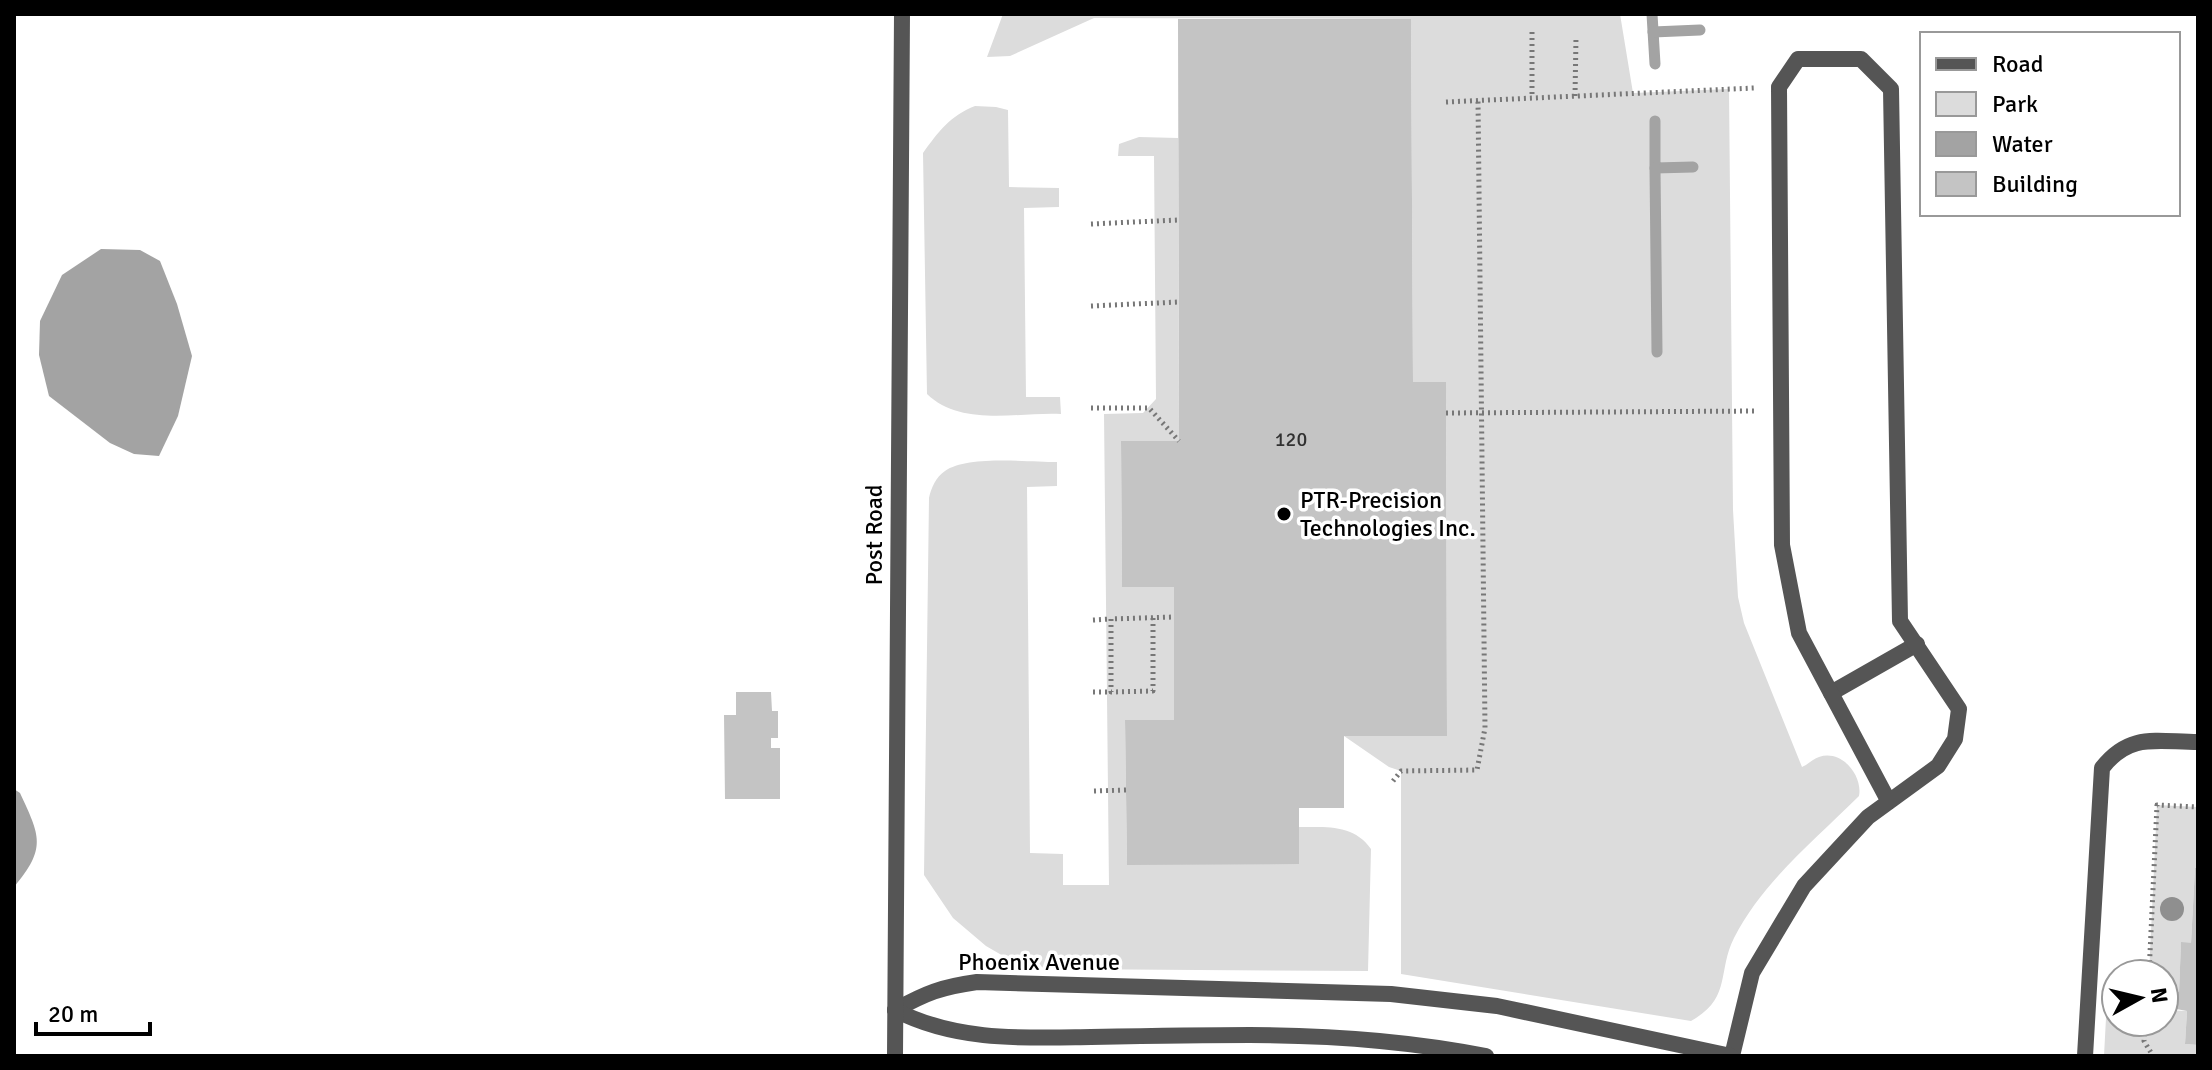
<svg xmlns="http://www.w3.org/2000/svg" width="2212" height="1070" viewBox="0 0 2212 1070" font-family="Signika,sans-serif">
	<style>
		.green { fill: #dcdcdc }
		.water { fill: #a3a3a3 }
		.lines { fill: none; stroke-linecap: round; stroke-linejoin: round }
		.stream { stroke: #a3a3a3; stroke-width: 11 }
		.building { fill: #c4c4c4 }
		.path { stroke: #777; stroke-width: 5; stroke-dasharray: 2 4; stroke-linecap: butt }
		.lane { stroke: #555; stroke-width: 16 }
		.street { stroke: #555; stroke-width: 16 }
		.tree { fill: #8f8f8f }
		.poi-dot { fill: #000; stroke: #fff; stroke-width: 3 }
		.labels { text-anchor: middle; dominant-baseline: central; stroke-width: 7; stroke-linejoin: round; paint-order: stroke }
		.number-label { font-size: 20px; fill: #313131 }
		.poi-label { font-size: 24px; fill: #000; stroke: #fff; text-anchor: start }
		.street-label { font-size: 24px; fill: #000; stroke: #fff }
	</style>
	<rect width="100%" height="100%" fill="#fff"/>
	<g class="green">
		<path d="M1003,14H1620L1633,93L1729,89L1733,510L1738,597L1744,623L1802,767C1807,765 1813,759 1819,757C1842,749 1863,776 1859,796C1815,840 1763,881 1734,938C1717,972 1732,998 1691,1021L1401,974V771L1389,767L1344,736H1447L1446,382H1413L1411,19L1094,18L1010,56L987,57Z"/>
		<path d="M975,106L996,107L1008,110L1009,187L1059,188V207L1024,208L1026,397H1060L1061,414C1017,412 961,427 927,394L923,153C938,132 951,115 975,106Z"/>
		<path d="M1139,137L1178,138L1179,441L1121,442L1122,587H1174V720H1125L1127,864H1299V827C1326,827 1354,824 1371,849L1368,971L1052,969L1017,964L986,946L953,918L924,875L929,498C931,488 936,477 945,471C967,455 1029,462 1057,462V486L1027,487L1030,853L1063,854V885H1109L1104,414L1143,413L1156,399L1154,156H1118L1119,144Z"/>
		<polygon points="2157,805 2198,807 2198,868 2195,868 2191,943 2181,943 2179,992 2164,989 2164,974 2149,974"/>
		<polygon points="2108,980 2116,981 2116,1022 2164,1022 2164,1010 2187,1011 2185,1044 2198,1045 2198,1056 2104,1056"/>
	</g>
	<g class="water">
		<polygon points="101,249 140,250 160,261 177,304 192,356 178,416 159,456 134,454 110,443 49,396 39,355 40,321 62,275"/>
		<path d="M14,789L20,793C40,836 47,848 14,887Z"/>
	</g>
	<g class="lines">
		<g class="stream">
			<polyline points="1652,14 1655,64"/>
			<polyline points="1653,32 1700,30"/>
			<polyline points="1655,121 1655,168 1693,167"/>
			<polyline points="1655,168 1657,352"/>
		</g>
	</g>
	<g class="building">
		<polygon points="1178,19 1411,19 1413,382 1446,382 1447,736 1344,736 1344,808 1299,808 1299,864 1127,865 1125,720 1174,720 1174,587 1122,587 1121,441 1179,441"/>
		<polygon points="736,692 771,692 772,711 778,711 778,738 771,738 771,748 780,748 780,799 725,799 724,715 736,715"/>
		<polygon points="2195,868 2198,868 2198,1045 2185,1044 2187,1011 2171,1008 2172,992 2179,992 2181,942 2191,943"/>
	</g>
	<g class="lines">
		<g class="path">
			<polyline points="1532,32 1532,98"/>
			<polyline points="1575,96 1576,37"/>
			<polyline points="1446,102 1754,88"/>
			<polyline points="1091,224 1178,220"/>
			<polyline points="1091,306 1179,302"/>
			<polyline points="1091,408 1149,408 1179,441"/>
			<polyline points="1446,413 1756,411"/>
			<polyline points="1153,618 1153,691 1111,692 1111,619 1174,617"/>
			<polyline points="1093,620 1111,619"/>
			<polyline points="1093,692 1111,692"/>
			<polyline points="1393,781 1401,771 1477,770 1485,728 1478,100"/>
			<polyline points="1094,791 1126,790"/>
			<polyline points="2149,974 2157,805 2198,807"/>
			<polyline points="2164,999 2172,999"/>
			<polyline points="2146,1022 2144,1041 2153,1056"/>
		</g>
		<g class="lane">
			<polyline points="1831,693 1917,644"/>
			<polyline points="1732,1056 1752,973 1804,886 1868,817 1938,766 1955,739 1959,709 1900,621 1891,89 1861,59 1798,59 1779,87 1782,545 1799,633 1889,802"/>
			<path d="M2085,1056L2102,768C2130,732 2157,742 2198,742"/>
		</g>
		<g class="street">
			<path d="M895,1010C926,993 941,987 977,982L1391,994L1497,1006L1731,1056"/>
			<path d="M895,1010C957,1042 1024,1038 1091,1037C1144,1036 1197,1035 1250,1035C1328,1035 1409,1041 1486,1056"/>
			<polyline points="895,1056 902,14"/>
		</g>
	</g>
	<circle class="tree" cx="2172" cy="909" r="12"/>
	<circle class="poi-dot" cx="1284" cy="514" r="8"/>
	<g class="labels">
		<g class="number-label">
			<text x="1291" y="439">120</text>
		</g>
		<g class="poi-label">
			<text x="1300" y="500">PTR-Precision<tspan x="1300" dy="28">Technologies Inc.</tspan></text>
		</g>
		<g class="street-label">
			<text transform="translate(874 535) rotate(-90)">Post Road</text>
			<text x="1039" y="962">Phoenix Avenue</text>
		</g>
	</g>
	<rect width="2212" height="1070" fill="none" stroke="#000000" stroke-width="32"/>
	<rect x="1920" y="32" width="260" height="184" fill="#ffffff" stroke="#999999" stroke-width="2"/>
	<rect x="1936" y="58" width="40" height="12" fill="#555555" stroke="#999999" stroke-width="2"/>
	<text x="1992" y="72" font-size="24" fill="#000000">Road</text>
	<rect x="1936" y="92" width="40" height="24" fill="#dcdcdc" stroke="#999999" stroke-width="2"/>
	<text x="1992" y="112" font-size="24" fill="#000000">Park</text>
	<rect x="1936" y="132" width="40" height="24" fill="#a3a3a3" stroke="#999999" stroke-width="2"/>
	<text x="1992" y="152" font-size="24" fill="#000000">Water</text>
	<rect x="1936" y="172" width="40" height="24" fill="#c4c4c4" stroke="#999999" stroke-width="2"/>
	<text x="1992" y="192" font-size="24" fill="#000000">Building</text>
	<g transform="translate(2140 998) rotate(82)"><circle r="38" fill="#ffffff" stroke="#999999" stroke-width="2"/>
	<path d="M0-6L14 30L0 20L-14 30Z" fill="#000000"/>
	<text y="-12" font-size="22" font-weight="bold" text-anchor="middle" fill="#000000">N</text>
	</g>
	<path d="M36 1022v12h114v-12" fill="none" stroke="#000000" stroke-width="4"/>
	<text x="48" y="1022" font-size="24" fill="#000000" stroke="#ffffff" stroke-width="6" paint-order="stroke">20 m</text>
</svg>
